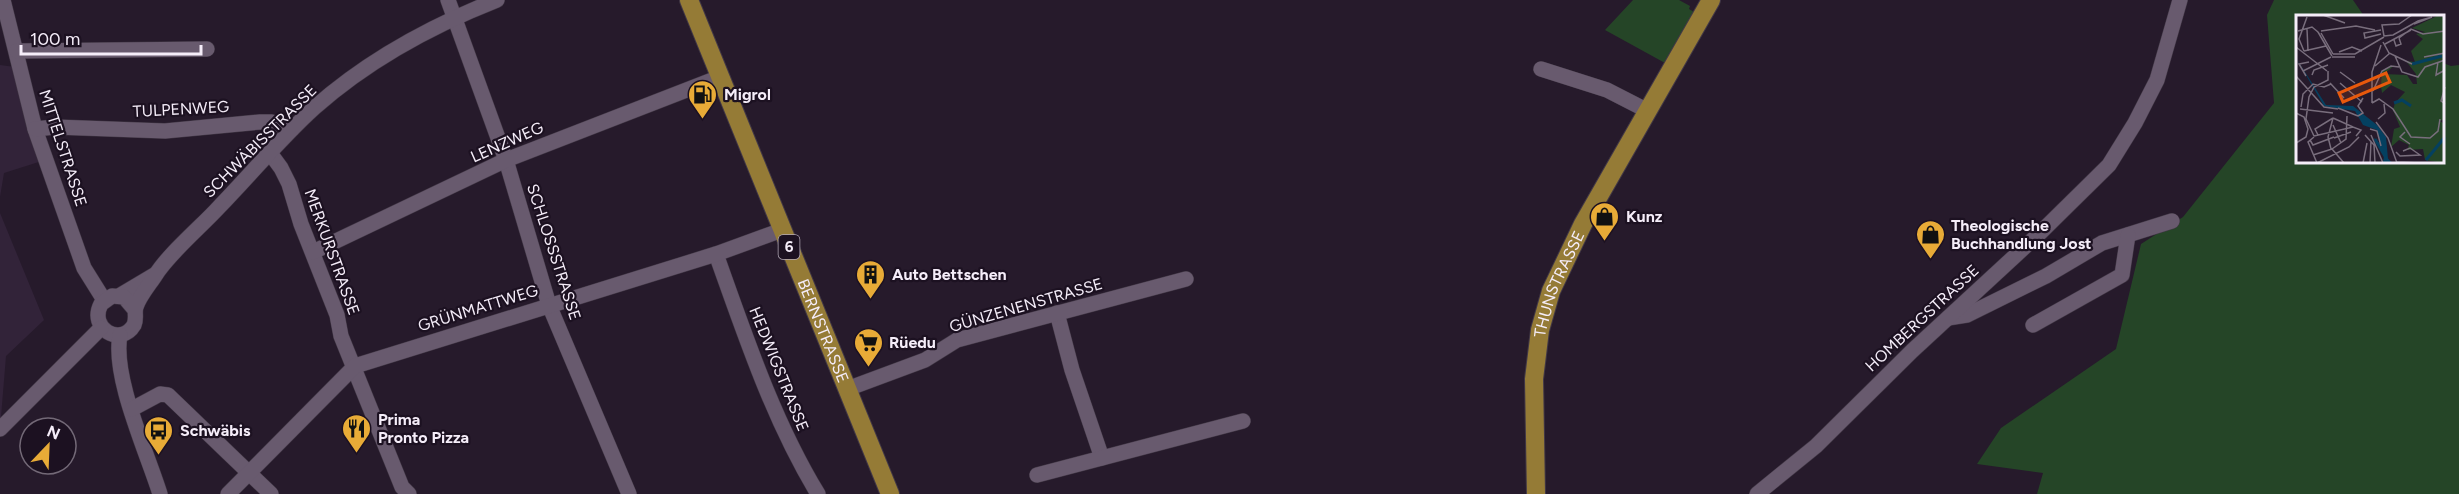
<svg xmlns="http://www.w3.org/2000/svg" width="2459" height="494" viewBox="0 0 2459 494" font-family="Figtree,sans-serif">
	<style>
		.built { fill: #322339 }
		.green { fill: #254527 }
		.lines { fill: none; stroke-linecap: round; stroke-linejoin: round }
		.minor-casing { stroke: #423846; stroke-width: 16 }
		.major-casing { stroke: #423846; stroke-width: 20 }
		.minor { stroke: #685a6e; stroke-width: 15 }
		.major { stroke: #957b36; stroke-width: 18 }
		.labels { text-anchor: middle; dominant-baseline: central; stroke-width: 4.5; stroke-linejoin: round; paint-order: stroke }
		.shield { fill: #1c1121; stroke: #b4abb8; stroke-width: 1.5 }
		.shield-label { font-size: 15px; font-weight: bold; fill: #f5edf9 }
		.poi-label { font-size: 16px; font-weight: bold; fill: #f5edf9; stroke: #1c1121; text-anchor: start }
		.street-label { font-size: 16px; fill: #f5edf9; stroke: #1c1121 }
		.inset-river { fill: none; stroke: #044060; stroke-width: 3 }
		.inset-road { fill: none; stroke: #796e7d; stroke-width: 1.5 }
		.view { fill: #e8590c; fill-opacity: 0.15; stroke: #e8590c; stroke-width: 3 }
		.inset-edge { fill: none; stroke: #f5edf9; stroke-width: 3 }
	</style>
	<rect width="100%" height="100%" fill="#261a2b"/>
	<g class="built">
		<polygon points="0,65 15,67 45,160 4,173 0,197"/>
		<polygon points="0,213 44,320 6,356 0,429"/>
	</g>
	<g class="green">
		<polygon points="1633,0 1679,0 1690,6 1689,9 1694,12 1665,63 1605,30"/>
		<polygon points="2274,0 2353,0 2364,16 2297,16 2297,162 2442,162 2443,63 2451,66 2459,65 2459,494 2037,494 2043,473 1977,464 2001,428 2116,349 2141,244 2183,217 2274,103 2267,15"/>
	</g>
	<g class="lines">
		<defs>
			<g id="minor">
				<polyline points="3,0 35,129 84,268 104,300"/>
				<polyline points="448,0 506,160 549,305 629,494"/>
				<polyline points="17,51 207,49"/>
				<polyline points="1541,69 1607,90 1648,111"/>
				<polyline points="35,129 55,127 165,131 260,122 272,122 292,129"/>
				<polyline points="270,153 281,168 289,184 301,224 337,315 341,336 402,487 409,494"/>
				<polyline points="313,252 506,160 720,77"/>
				<path d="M716,254C745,335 773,420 818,494"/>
				<polyline points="119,296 156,274"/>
				<path d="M135,310L124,297L112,296L101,304C88,329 121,347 134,325C137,318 134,313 136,307C139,297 149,285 155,276C168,254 202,226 220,206C251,174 281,138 314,108C368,60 431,26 497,0"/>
				<polyline points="1057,313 1072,370 1102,458"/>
				<polyline points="1948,318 1967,315 2046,276 2102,243 2172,221"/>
				<polyline points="2033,325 2122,275 2128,235"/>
				<path d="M120,335C112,377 147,452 160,494"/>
				<polyline points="847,389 925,360 957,340 1186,279"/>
				<polyline points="132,409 160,394 168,395 271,494"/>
				<polyline points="0,429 101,328"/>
				<polyline points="1037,475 1243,421"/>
				<polyline points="228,494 355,366 716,254 782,230"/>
				<polyline points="1757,494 1816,446 1912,351 2042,231 2109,165 2135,123 2157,80 2180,0"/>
			</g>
			<g id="major">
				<path id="s1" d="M689,0L890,494"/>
				<path id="s2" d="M1536,494L1534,379L1540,330L1551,291L1583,224L1711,0"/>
			</g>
		</defs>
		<use href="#minor" class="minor-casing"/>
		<use href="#major" class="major-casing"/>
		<use href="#minor" class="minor"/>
		<use href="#major" class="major"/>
	</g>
	<defs>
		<symbol id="fuel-pin" viewBox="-11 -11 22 30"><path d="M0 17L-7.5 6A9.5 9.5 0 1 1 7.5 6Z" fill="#e8ab37" stroke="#1c1121"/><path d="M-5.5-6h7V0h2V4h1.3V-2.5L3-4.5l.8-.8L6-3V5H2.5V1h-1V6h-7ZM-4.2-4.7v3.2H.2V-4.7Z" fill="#111"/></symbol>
		<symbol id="shop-pin" viewBox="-11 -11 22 30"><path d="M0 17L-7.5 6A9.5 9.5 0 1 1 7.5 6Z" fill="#e8ab37" stroke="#1c1121"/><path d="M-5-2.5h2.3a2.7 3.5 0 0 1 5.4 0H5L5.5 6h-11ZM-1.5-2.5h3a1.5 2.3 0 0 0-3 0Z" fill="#111"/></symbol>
		<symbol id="building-pin" viewBox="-11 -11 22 30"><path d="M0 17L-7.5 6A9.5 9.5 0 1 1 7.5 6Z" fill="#e8ab37" stroke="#1c1121"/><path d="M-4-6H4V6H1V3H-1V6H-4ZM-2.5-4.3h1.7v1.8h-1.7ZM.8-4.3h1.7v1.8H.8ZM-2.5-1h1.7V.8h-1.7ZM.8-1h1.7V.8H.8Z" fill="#111"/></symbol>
		<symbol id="supermarket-pin" viewBox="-11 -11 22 30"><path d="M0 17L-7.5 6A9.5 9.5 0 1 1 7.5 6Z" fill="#e8ab37" stroke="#1c1121"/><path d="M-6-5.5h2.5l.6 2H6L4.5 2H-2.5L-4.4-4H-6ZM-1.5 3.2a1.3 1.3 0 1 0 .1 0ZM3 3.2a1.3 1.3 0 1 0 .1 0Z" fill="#111"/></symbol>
		<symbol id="restaurant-pin" viewBox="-11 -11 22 30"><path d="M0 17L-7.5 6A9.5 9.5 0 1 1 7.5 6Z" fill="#e8ab37" stroke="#1c1121"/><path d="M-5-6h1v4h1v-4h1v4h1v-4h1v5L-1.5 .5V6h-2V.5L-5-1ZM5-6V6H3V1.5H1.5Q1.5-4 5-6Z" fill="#111"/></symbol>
		<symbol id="bus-pin" viewBox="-11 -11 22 30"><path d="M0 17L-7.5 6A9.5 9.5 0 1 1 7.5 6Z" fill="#e8ab37" stroke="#1c1121"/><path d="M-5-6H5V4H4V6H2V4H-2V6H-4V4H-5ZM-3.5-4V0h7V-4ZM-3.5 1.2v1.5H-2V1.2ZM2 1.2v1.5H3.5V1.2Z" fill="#111"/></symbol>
	</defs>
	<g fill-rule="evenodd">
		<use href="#fuel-pin" x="686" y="78" width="33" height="45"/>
		<use href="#shop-pin" x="1588" y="200" width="33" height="45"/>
		<use href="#shop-pin" x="1914" y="218" width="33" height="45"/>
		<use href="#building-pin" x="854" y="258" width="33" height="45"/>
		<use href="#supermarket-pin" x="852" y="326" width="33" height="45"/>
		<use href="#restaurant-pin" x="340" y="412" width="33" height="45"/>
		<use href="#bus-pin" x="142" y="414" width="33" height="45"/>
	</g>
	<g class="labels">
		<rect class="shield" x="778.5" y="235" width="21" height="24" rx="4.5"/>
		<g class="shield-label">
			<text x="789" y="247">6</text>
		</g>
		<g class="poi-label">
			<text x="724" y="94">Migrol</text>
			<text x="1626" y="216">Kunz</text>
			<text x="1951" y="225">Theologische<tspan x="1951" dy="18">Buchhandlung Jost</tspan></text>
			<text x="892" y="274">Auto Bettschen</text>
			<text x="889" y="342">Rüedu</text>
			<text x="378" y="419">Prima<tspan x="378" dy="18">Pronto Pizza</tspan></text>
			<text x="180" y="430">Schwäbis</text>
		</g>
		<g class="street-label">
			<text transform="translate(181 109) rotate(-3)">TULPENWEG</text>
			<text transform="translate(260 141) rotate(-45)">SCHWÄBISSTRASSE</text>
			<text transform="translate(507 142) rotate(-24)">LENZWEG</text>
			<text transform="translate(63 148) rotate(72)">MITTELSTRASSE</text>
			<text transform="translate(332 252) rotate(70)">MERKURSTRASSE</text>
			<text transform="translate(554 252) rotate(72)">SCHLOSSSTRASSE</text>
			<text stroke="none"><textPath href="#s2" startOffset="214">THUNSTRASSE</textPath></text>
			<text transform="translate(1026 305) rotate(-16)">GÜNZENENSTRASSE</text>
			<text transform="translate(478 308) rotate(-17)">GRÜNMATTWEG</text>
			<text transform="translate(1922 318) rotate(-43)">HOMBERGSTRASSE</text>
			<text stroke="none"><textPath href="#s1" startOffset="357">BERNSTRASSE</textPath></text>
			<text transform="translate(779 369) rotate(68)">HEDWIGSTRASSE</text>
		</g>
	</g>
	<g transform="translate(2296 15)">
		<rect width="148" height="148" fill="#261a2b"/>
		<path d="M141,1L148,2L149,104L144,106L148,109V148L129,145L127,134L111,135L113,130L103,125L95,132L98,114L104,112L97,95L99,88L109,77L95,70L86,78L85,71L86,56L99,50L88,59L111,60L117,69H121L120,59L110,46L119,47L115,36L127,24L120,19L129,17L116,13Z" fill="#254527"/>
		<path d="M0,43L30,90L57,91L81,110L90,122L92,144L97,148L87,147L88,141L77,122L85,130L81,115L67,110L59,96L28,91Z" fill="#044060"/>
		<path class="inset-river" d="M116,49L146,41M98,88L106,85L115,91M79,124L93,148M130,145L149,122"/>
		<path class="inset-road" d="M27,0L49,8M11,14L12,36M85,15L68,18L69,23L85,19M2,16L16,12L22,17M25,16L60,11L79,15M22,17L36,41M25,18L37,39M88,21L97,20L122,6L136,2L118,9M88,21L86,10L103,9L116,0M103,23L115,14L127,19L149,16M98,25L100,31L105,29L103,23M87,27L93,38L116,49M89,29L115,15M0,32L31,56M8,36L3,24L11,2M8,36L30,31M43,37L56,32L66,36M37,39H59L88,22M99,41L106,57L122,62L129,52L149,45M36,42H59M128,42L149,38M142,47L140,60L149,55M79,51L94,38M7,56L35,42M44,57L59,68M16,60L18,55L32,50M0,61L28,92L42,94M10,61L3,49L13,47M34,68L48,83M44,68L66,87M149,72L145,86L149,89M77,76L86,56L95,51L103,52M76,88L83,84L97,94L115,122L134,123L142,116L144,104M76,88V57L85,30M5,92L7,79L17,69L28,72L35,69M42,93L62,101M4,94L37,98M0,98L8,102L12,114L10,122L0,128M62,101L67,98L62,91L67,83M37,103L57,112M82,104L89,98L88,89M80,107L92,123L101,148M37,110L45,128M74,114L81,116L85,131M109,117L104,122L114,129M22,120L19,114L37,103M69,120L78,130L79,148M75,120L87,148M18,121L57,112L65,115L60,121M18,121L10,104L13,82L18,72L32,65V56M18,122L12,127L21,148M38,123L55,117M14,125L17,130L38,122M35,134L32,122L37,103M36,134L50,124L51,101M36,134L48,148M100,137L104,141L124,140L114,133L107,136M17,140L36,134M101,147L125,148M21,148L53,132L63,122M67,148L71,128M74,148L75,126"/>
		<path class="view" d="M90,58L94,67L47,87L43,78Z"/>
		<rect width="148" height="148" class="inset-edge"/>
	</g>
	<g transform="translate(48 446) rotate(23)"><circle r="28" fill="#1c1121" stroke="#736977" stroke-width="1.5"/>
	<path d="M0-4.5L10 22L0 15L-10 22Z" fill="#e8ab37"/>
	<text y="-9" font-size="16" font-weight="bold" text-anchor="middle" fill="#f5edf9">N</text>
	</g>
	<path d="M21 45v9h180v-9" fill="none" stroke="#f5edf9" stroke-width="3"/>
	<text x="30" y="45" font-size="18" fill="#f5edf9" stroke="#1c1121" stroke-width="4.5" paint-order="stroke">100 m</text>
</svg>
